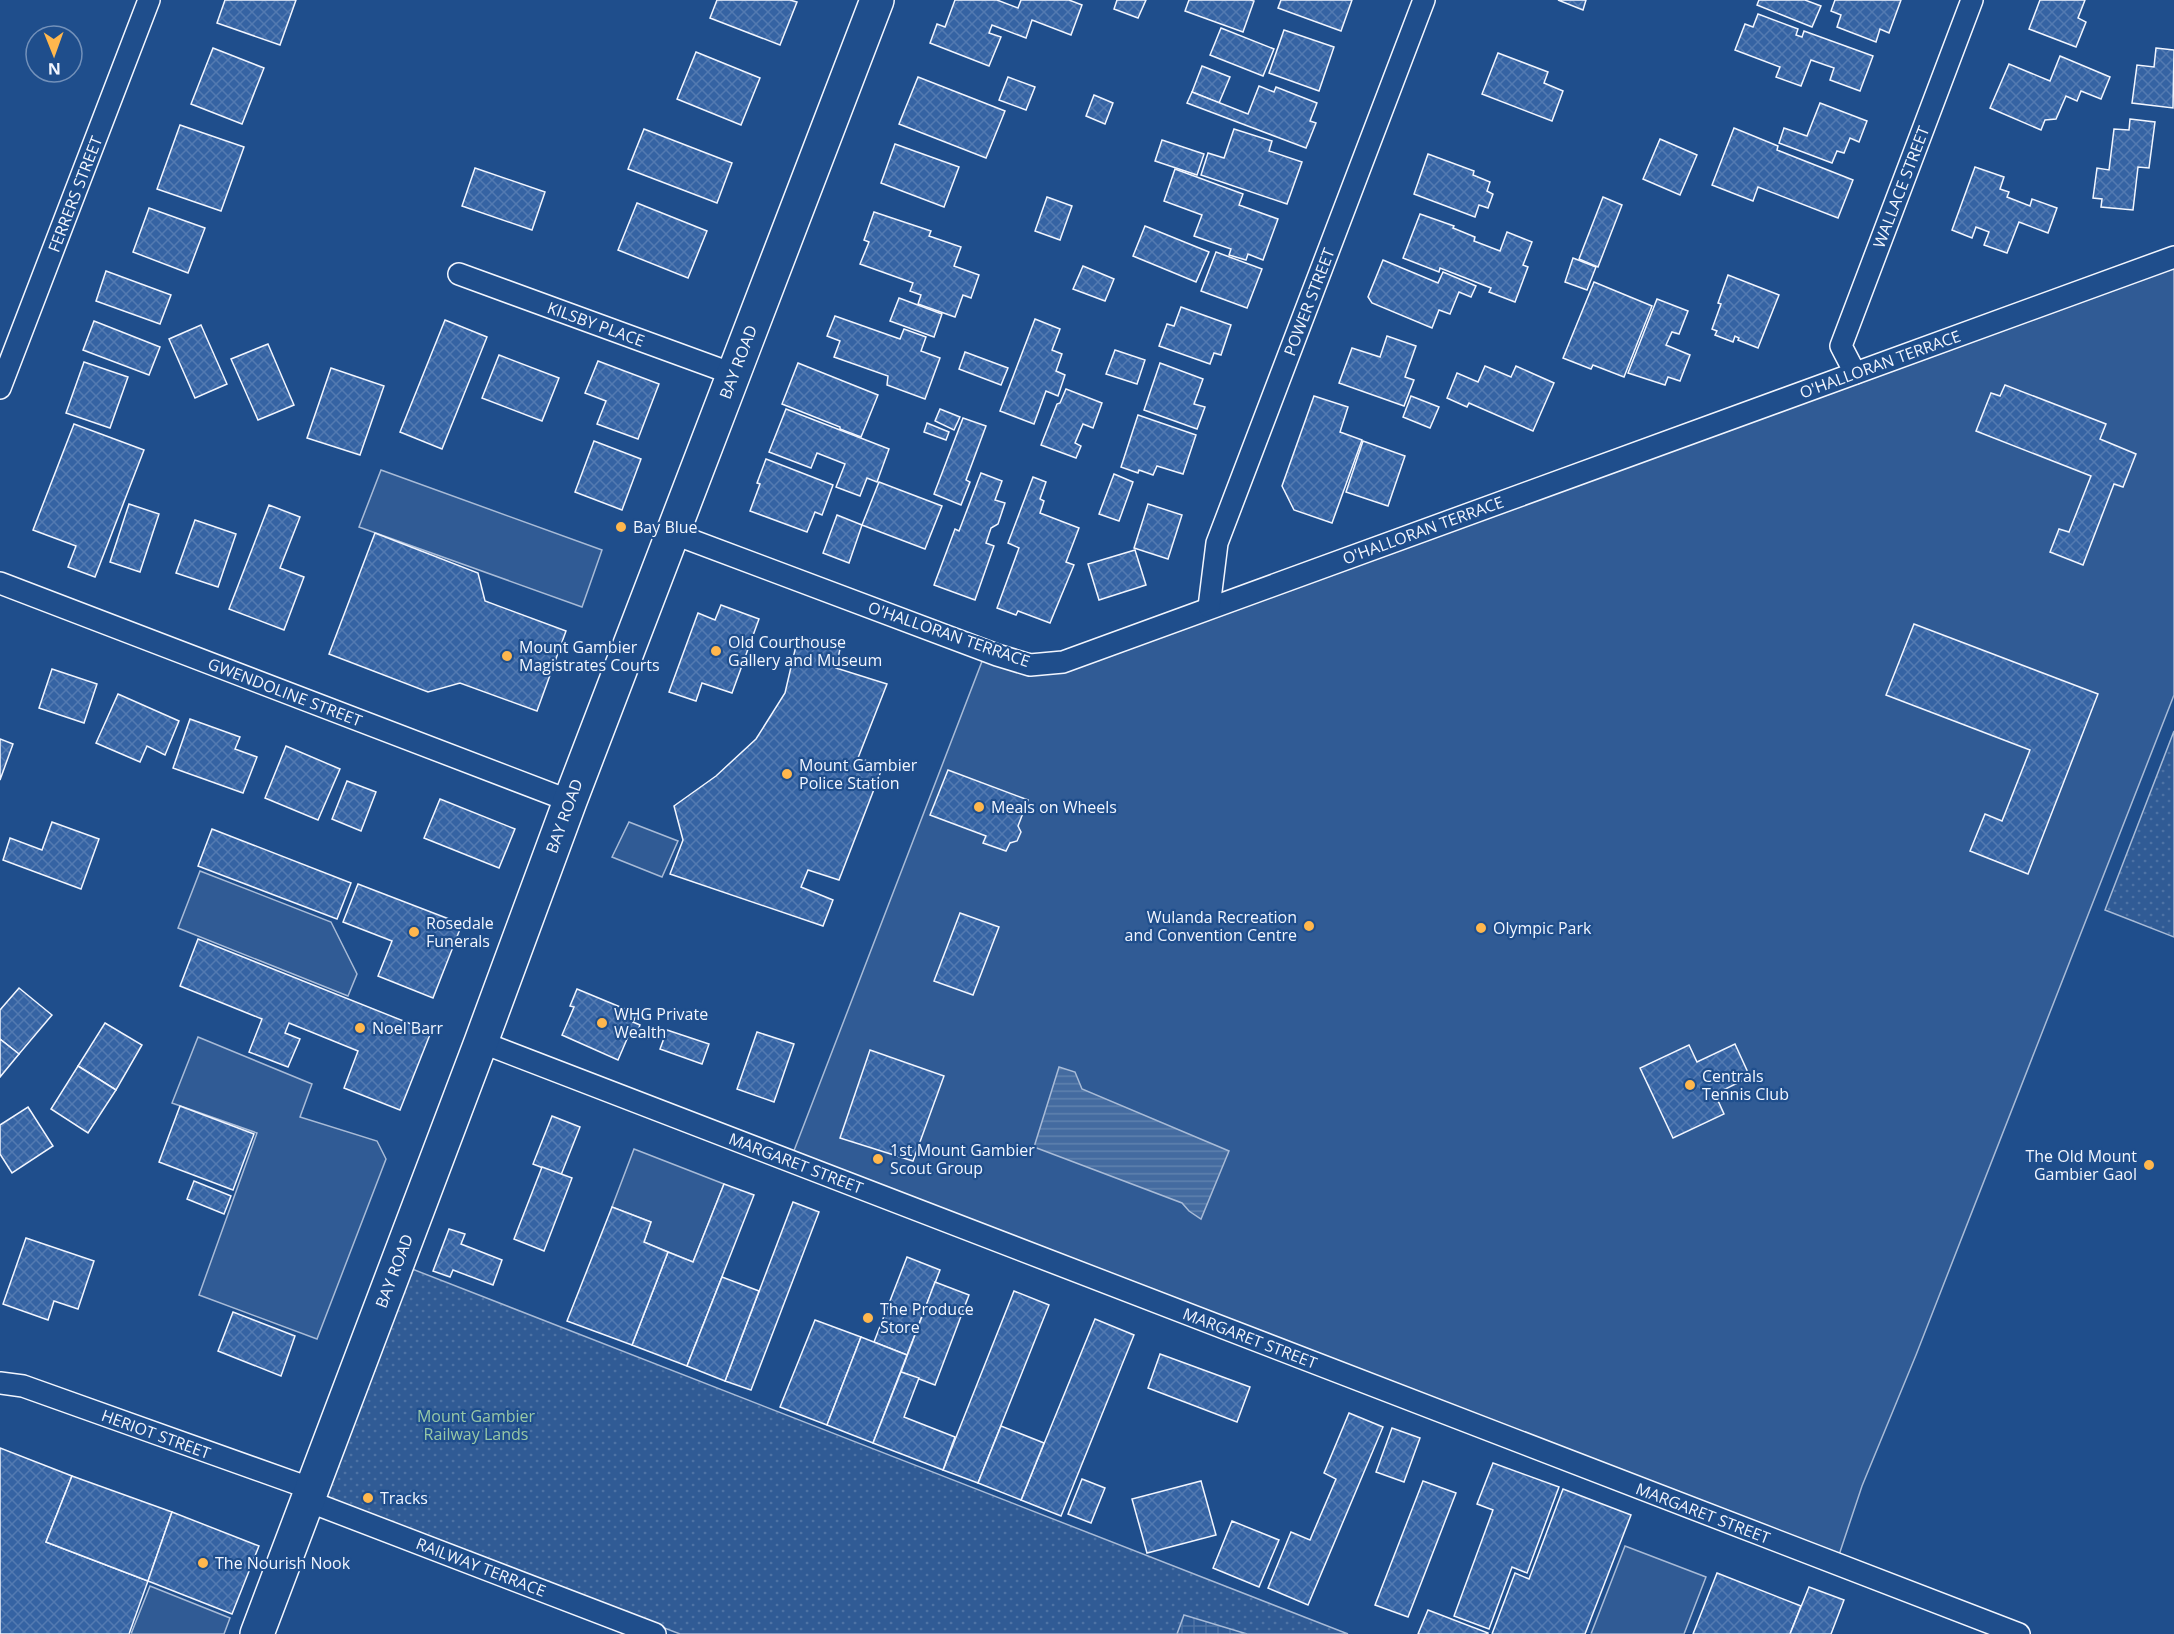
<svg xmlns="http://www.w3.org/2000/svg" width="2174" height="1634" viewBox="0 0 2174 1634" font-family="'Open Sans',sans-serif">
	<style>
		.park { fill: url(#park-dots); stroke: #a8bbd7; stroke-width: 1.5 }
		.built { fill: #305b95; stroke: #a8bbd7; stroke-width: 1.5 }
		.plaza { fill: url(#plaza-grid); stroke: #a8bbd7; stroke-width: 1.5 }
		.water { fill: url(#water-rules); stroke: #a8bbd7; stroke-width: 1.5 }
		.building { fill: url(#building-cross-hatch); stroke: #f2f6ff; stroke-width: 1.5 }
		.lines { fill: none; stroke-linecap: round; stroke-linejoin: round }
		.minor-casing { stroke: #f2f6ff; stroke-width: 24 }
		.primary-casing { stroke: #f2f6ff; stroke-width: 36 }
		.minor { stroke: #1f4e8c; stroke-width: 21 }
		.primary { stroke: #1f4e8c; stroke-width: 33 }
		.poi-dot { fill: #ffb74d; stroke: #1f4e8c; stroke-width: 2 }
		.labels { text-anchor: middle; dominant-baseline: central; stroke-width: 4.5; stroke-linejoin: round; paint-order: stroke }
		.street-label { font-size: 16px; fill: #f2f6ff; stroke: #1f4e8c }
		.poi-label { font-size: 16px; fill: #f2f6ff; stroke: #1f4e8c; text-anchor: start }
		.park-label { font-size: 16px; fill: #97c8a6; stroke: #1f4e8c }
	</style>
	<defs>
		<pattern id="park-dots" width="8" height="8" patternUnits="userSpaceOnUse" patternTransform="scale(1.5)"><rect width="8" height="8" fill="#305b95"/><path d="M2 2h.1M6 6h.1" fill="none" stroke="#4e73a5" stroke-width="1.8" stroke-linecap="round"/></pattern>
		<pattern id="plaza-grid" width="8" height="8" patternUnits="userSpaceOnUse" patternTransform="scale(1.5)"><rect width="8" height="8" fill="#305b95"/><path d="M0 4h8M4 0v8" fill="none" stroke="#4e73a5"/></pattern>
		<pattern id="water-rules" width="6" height="5" patternUnits="userSpaceOnUse" patternTransform="scale(1.5)"><rect width="6" height="5" fill="#446ba0"/><path d="M0 2.5h6" fill="none" stroke="#5f81ae"/></pattern>
		<pattern id="building-cross-hatch" width="8" height="8" patternUnits="userSpaceOnUse" patternTransform="scale(1.5)"><rect width="8" height="8" fill="#3563a3"/><path d="M0 0l8 8M0 8l8-8" fill="none" stroke="#537ab1"/></pattern>
	</defs>
	<rect width="100%" height="100%" fill="#1f4e8c"/>
	<g class="park">
		<polygon points="2174,731 2174,937 2105,910"/>
		<polygon points="407,1267 1348,1634 680,1634 319,1496"/>
	</g>
	<g class="built">
		<polygon points="2174,257 2174,695 1916,1355 1862,1486 1836,1564 790,1161 986,651 1030,665"/>
		<polygon points="381,470 602,550 582,607 359,527"/>
		<polygon points="629,822 678,841 662,877 612,857"/>
		<polygon points="200,871 331,922 357,974 348,996 178,928"/>
		<polygon points="198,1037 312,1084 300,1117 377,1141 386,1159 317,1339 199,1295 257,1133 172,1103"/>
		<polygon points="634,1149 724,1184 693,1262 644,1242 651,1222 612,1207"/>
		<polygon points="1625,1546 1706,1577 1684,1634 1591,1634"/>
		<polygon points="150,1586 230,1618 224,1634 131,1634"/>
	</g>
	<polygon class="plaza" points="1184,1615 1247,1634 1177,1634"/>
	<polygon class="water" points="1059,1067 1075,1072 1082,1089 1229,1151 1201,1219 1189,1211 1182,1203 1034,1147"/>
	<g class="building">
		<polygon points="225,0 296,0 280,45 217,23"/>
		<polygon points="717,0 790,0 797,2 780,45 710,18"/>
		<polygon points="955,0 997,0 1018,8 1021,0 1069,0 1082,5 1071,35 1032,20 1026,38 992,25 989,33 1001,37 989,66 930,43 937,24 945,27"/>
		<polygon points="1117,0 1146,0 1138,18 1114,9"/>
		<polygon points="1189,0 1250,0 1254,1 1243,32 1185,11"/>
		<polygon points="1281,0 1352,0 1341,31 1278,8"/>
		<polygon points="1558,0 1586,0 1583,10"/>
		<polygon points="1759,0 1805,0 1821,6 1812,27 1757,5"/>
		<polygon points="1835,0 1901,0 1889,33 1880,29 1876,42 1837,27 1841,15 1831,11"/>
		<polygon points="2040,0 2085,0 2078,18 2086,22 2076,47 2029,29"/>
		<polygon points="1758,14 1798,29 1796,35 1802,37 1804,31 1873,56 1860,91 1830,80 1834,68 1811,60 1801,86 1776,77 1780,67 1735,50 1745,24 1753,27"/>
		<polygon points="1221,28 1274,49 1263,76 1210,55"/>
		<polygon points="1284,30 1334,47 1319,91 1269,73"/>
		<polygon points="213,48 264,68 242,124 191,104"/>
		<polygon points="2156,48 2174,50 2173,108 2132,103 2137,65 2154,67"/>
		<polygon points="696,52 760,78 741,125 677,99"/>
		<polygon points="1498,53 1548,72 1544,83 1563,91 1552,121 1482,94"/>
		<polygon points="2060,56 2110,77 2101,99 2081,91 2077,101 2066,96 2056,119 2045,120 2041,130 1990,108 2009,64 2050,81"/>
		<polygon points="1202,66 1230,77 1219,103 1192,92"/>
		<polygon points="918,77 1005,111 986,158 899,124"/>
		<polygon points="1008,77 1035,87 1026,110 999,100"/>
		<polygon points="1259,86 1274,92 1276,87 1317,103 1310,121 1316,123 1306,148 1187,103 1192,92 1248,114"/>
		<polygon points="1094,95 1113,103 1105,124 1086,116"/>
		<polygon points="1820,103 1867,121 1859,142 1850,138 1844,153 1837,151 1832,163 1779,143 1784,128 1807,136"/>
		<polygon points="2130,119 2155,122 2149,168 2138,167 2133,210 2101,207 2102,199 2093,198 2097,168 2109,170 2114,129 2129,130"/>
		<polygon points="180,125 244,147 221,211 157,189"/>
		<polygon points="1734,128 1778,146 1777,150 1853,180 1838,218 1758,187 1753,201 1712,185"/>
		<polygon points="644,129 732,163 717,203 628,169"/>
		<polygon points="1234,129 1272,141 1269,151 1302,162 1287,204 1201,175 1208,153 1224,158"/>
		<polygon points="1660,139 1697,155 1680,195 1643,179"/>
		<polygon points="1162,140 1204,154 1197,175 1155,161"/>
		<polygon points="895,144 959,167 944,207 881,183"/>
		<polygon points="1428,154 1474,171 1473,175 1490,182 1487,191 1493,194 1488,208 1479,205 1475,217 1414,194"/>
		<polygon points="1975,167 2004,177 2000,189 2009,192 2007,197 2030,206 2032,199 2057,208 2048,233 2019,222 2007,253 1984,245 1989,232 1976,227 1972,238 1952,230"/>
		<polygon points="475,168 545,192 532,230 462,206"/>
		<polygon points="1175,169 1243,194 1239,205 1278,219 1263,260 1248,254 1246,260 1229,255 1231,249 1194,236 1202,215 1164,201"/>
		<polygon points="1047,197 1072,206 1060,240 1035,231"/>
		<polygon points="1603,197 1622,205 1598,267 1579,259"/>
		<polygon points="637,203 707,231 688,278 618,250"/>
		<polygon points="149,208 205,228 188,273 133,252"/>
		<polygon points="874,212 931,231 929,236 961,247 954,266 979,275 971,298 963,295 955,317 918,304 921,295 910,291 913,283 860,264 869,242 864,240"/>
		<polygon points="1420,214 1454,226 1453,228 1475,237 1474,241 1500,251 1507,232 1532,242 1523,265 1528,267 1515,302 1489,292 1491,288 1440,268 1439,272 1403,258"/>
		<polygon points="1145,226 1209,252 1196,282 1133,256"/>
		<polygon points="1216,252 1262,269 1247,308 1201,291"/>
		<polygon points="1573,258 1596,267 1587,290 1565,282"/>
		<polygon points="1383,260 1438,283 1443,272 1476,286 1471,297 1459,292 1450,314 1439,310 1432,328 1372,303 1368,297"/>
		<polygon points="1083,266 1114,279 1105,301 1073,289"/>
		<polygon points="106,271 171,295 160,324 96,301"/>
		<polygon points="1728,275 1779,295 1758,348 1738,340 1739,338 1735,336 1733,342 1715,335 1717,331 1712,329 1721,304 1718,303"/>
		<polygon points="1594,282 1652,306 1624,377 1593,365 1591,369 1563,358"/>
		<polygon points="899,298 942,314 934,337 890,321"/>
		<polygon points="1657,299 1688,311 1679,334 1672,332 1666,345 1690,355 1680,381 1668,377 1665,385 1628,373"/>
		<polygon points="1181,307 1231,325 1221,355 1214,353 1210,364 1159,346 1167,324 1174,326"/>
		<polygon points="835,316 900,339 904,329 926,337 921,351 940,358 925,399 887,385 888,376 834,357 840,341 827,336"/>
		<polygon points="1035,319 1060,329 1052,350 1062,354 1056,371 1065,375 1058,396 1046,391 1034,424 1000,411"/>
		<polygon points="445,320 487,337 442,449 400,432"/>
		<polygon points="94,321 160,347 149,375 83,350"/>
		<polygon points="201,325 227,384 195,398 169,339"/>
		<polygon points="1387,336 1416,346 1405,377 1414,380 1404,406 1339,383 1352,348 1380,357"/>
		<polygon points="268,344 294,405 258,420 231,359"/>
		<polygon points="1115,350 1145,360 1137,384 1106,374"/>
		<polygon points="965,352 1008,368 1001,385 959,369"/>
		<polygon points="499,355 559,378 542,421 482,398"/>
		<polygon points="598,361 659,384 638,439 597,424 606,401 585,393"/>
		<polygon points="84,362 128,377 110,428 66,413"/>
		<polygon points="798,363 878,395 861,437 840,429 840,427 782,404"/>
		<polygon points="1160,363 1203,379 1194,404 1205,407 1197,429 1144,410"/>
		<polygon points="1485,366 1511,377 1516,366 1554,383 1533,431 1469,403 1467,407 1447,398 1457,373 1478,382"/>
		<polygon points="331,368 384,386 360,455 307,438"/>
		<polygon points="2005,385 2106,424 2100,439 2136,454 2123,487 2114,484 2083,565 2050,552 2059,529 2069,532 2091,476 1976,431 1991,393 2000,396"/>
		<polygon points="1066,389 1102,403 1093,428 1083,424 1075,443 1081,446 1076,458 1041,445 1057,404 1060,403"/>
		<polygon points="1314,396 1348,407 1340,432 1362,440 1332,523 1294,510 1282,486"/>
		<polygon points="1411,396 1439,407 1430,428 1403,417"/>
		<polygon points="786,409 889,449 877,482 867,478 860,496 836,487 845,464 817,453 811,468 769,452"/>
		<polygon points="940,409 960,417 954,430 935,421"/>
		<polygon points="1138,415 1196,435 1183,474 1157,466 1153,475 1139,470 1138,473 1121,467"/>
		<polygon points="963,418 986,426 966,480 970,482 961,505 934,494"/>
		<polygon points="927,423 949,432 946,440 924,432"/>
		<polygon points="74,424 144,450 95,577 68,567 76,546 33,530"/>
		<polygon points="594,441 641,459 622,510 575,492"/>
		<polygon points="1363,441 1405,456 1388,506 1346,492"/>
		<polygon points="766,459 833,485 822,515 815,512 807,532 750,511 760,484 757,483"/>
		<polygon points="981,473 1002,481 995,500 1005,503 998,524 991,528 986,543 994,546 975,600 934,585 955,529 959,531"/>
		<polygon points="1114,474 1133,482 1119,521 1099,514"/>
		<polygon points="1033,477 1046,482 1040,499 1044,501 1040,513 1079,528 1066,562 1074,565 1050,623 1018,611 1016,615 997,608 1019,548 1008,543"/>
		<polygon points="879,482 942,506 925,549 862,525"/>
		<polygon points="129,504 159,514 140,572 110,562"/>
		<polygon points="1148,504 1182,515 1168,559 1134,548"/>
		<polygon points="269,505 300,517 280,568 304,577 284,630 229,609"/>
		<polygon points="837,515 862,525 849,563 823,553"/>
		<polygon points="195,520 236,534 218,587 176,573"/>
		<polygon points="375,533 478,573 485,601 566,631 537,711 460,683 428,692 329,654"/>
		<polygon points="1135,550 1146,585 1099,600 1088,564"/>
		<polygon points="721,605 759,619 732,693 702,683 696,701 669,692 698,613 715,620"/>
		<polygon points="1914,624 2098,694 2028,874 1970,851 1985,814 2002,821 2030,750 1886,695"/>
		<polygon points="798,637 841,644 836,668 887,684 858,758 883,766 839,880 808,870 801,887 833,900 823,926 670,874 683,840 674,806 716,776 756,739 785,693"/>
		<polygon points="52,669 97,684 84,723 39,708"/>
		<polygon points="118,694 179,721 165,755 147,746 140,762 96,743"/>
		<polygon points="190,719 240,737 235,749 257,757 243,793 173,768"/>
		<polygon points="0,739 13,744 0,780"/>
		<polygon points="286,746 340,769 318,820 265,798"/>
		<polygon points="948,770 1028,800 1018,826 1021,832 1017,841 1010,843 1006,851 983,843 986,836 930,815"/>
		<polygon points="347,781 376,792 361,831 332,819"/>
		<polygon points="440,799 515,829 499,868 424,838"/>
		<polygon points="52,822 99,839 81,889 3,860 10,838 42,850"/>
		<polygon points="212,829 351,883 337,919 198,866"/>
		<polygon points="358,884 462,924 433,998 378,976 392,941 343,922"/>
		<polygon points="960,913 999,927 973,995 934,981"/>
		<polygon points="198,939 431,1032 400,1110 344,1088 358,1051 289,1023 285,1033 300,1039 288,1067 249,1052 262,1019 180,986"/>
		<polygon points="19,988 52,1015 19,1054 0,1039 0,1010"/>
		<polygon points="577,989 637,1014 633,1022 640,1025 637,1033 630,1032 618,1060 562,1035 574,1007 570,1006"/>
		<polygon points="105,1023 142,1045 116,1090 78,1066"/>
		<polygon points="667,1030 709,1044 702,1064 660,1049"/>
		<polygon points="757,1032 794,1044 774,1102 737,1089"/>
		<polygon points="0,1039 19,1054 0,1077"/>
		<polygon points="1735,1044 1750,1077 1715,1094 1724,1114 1673,1138 1640,1068 1689,1045 1697,1062"/>
		<polygon points="870,1050 944,1076 913,1161 840,1138"/>
		<polygon points="78,1066 116,1090 88,1133 51,1109"/>
		<polygon points="180,1106 254,1134 233,1190 159,1162"/>
		<polygon points="28,1107 53,1146 12,1173 0,1154 0,1125"/>
		<polygon points="552,1116 580,1127 561,1175 533,1164"/>
		<polygon points="542,1167 572,1178 544,1251 514,1239"/>
		<polygon points="194,1181 231,1196 224,1214 187,1199"/>
		<polygon points="724,1184 754,1195 687,1366 632,1345 668,1252 693,1262"/>
		<polygon points="793,1202 819,1212 751,1390 725,1381"/>
		<polygon points="612,1207 651,1222 644,1242 668,1252 632,1345 567,1321"/>
		<polygon points="449,1229 465,1234 461,1244 502,1260 493,1285 453,1270 450,1277 433,1271"/>
		<polygon points="26,1238 94,1261 78,1309 54,1301 48,1320 3,1304"/>
		<polygon points="907,1257 940,1270 907,1355 874,1342"/>
		<polygon points="722,1277 759,1291 725,1381 687,1366"/>
		<polygon points="935,1282 969,1295 935,1385 901,1372"/>
		<polygon points="1014,1291 1049,1305 978,1483 943,1470"/>
		<polygon points="233,1312 295,1336 281,1376 218,1351"/>
		<polygon points="1095,1319 1134,1335 1061,1516 1021,1500"/>
		<polygon points="815,1320 861,1337 827,1425 780,1407"/>
		<polygon points="861,1337 907,1355 873,1443 827,1425"/>
		<polygon points="1160,1354 1250,1387 1237,1422 1148,1388"/>
		<polygon points="901,1372 919,1378 904,1417 955,1437 943,1470 873,1443"/>
		<polygon points="1349,1413 1383,1427 1308,1605 1268,1588 1291,1532 1310,1540 1336,1479 1324,1473"/>
		<polygon points="1001,1426 1044,1443 1021,1500 978,1483"/>
		<polygon points="1392,1428 1420,1438 1404,1482 1376,1472"/>
		<polygon points="0,1448 72,1476 46,1542 148,1581 129,1634 0,1634"/>
		<polygon points="1493,1463 1559,1487 1527,1573 1512,1567 1489,1629 1454,1616 1493,1510 1477,1504"/>
		<polygon points="72,1476 172,1512 148,1581 46,1542"/>
		<polygon points="1082,1479 1105,1488 1091,1523 1068,1514"/>
		<polygon points="1201,1481 1216,1535 1147,1553 1132,1499"/>
		<polygon points="1423,1481 1456,1493 1408,1617 1375,1605"/>
		<polygon points="1563,1489 1631,1515 1585,1634 1492,1634 1515,1573 1529,1579"/>
		<polygon points="172,1512 259,1546 232,1614 148,1581"/>
		<polygon points="1232,1521 1279,1540 1259,1587 1213,1568"/>
		<polygon points="1717,1573 1801,1606 1790,1634 1693,1634"/>
		<polygon points="1809,1587 1844,1600 1831,1634 1790,1634"/>
		<polygon points="1428,1610 1488,1633 1488,1634 1418,1634"/>
	</g>
	<g class="lines">
		<defs>
			<g id="minor">
				<polyline points="459,274 733,374"/>
				<polyline points="1855,373 1841,346 1972,0"/>
				<polyline points="0,388 149,0"/>
				<polyline points="672,533 997,655 1030,665 1063,662 2174,257"/>
				<polyline points="0,583 570,801"/>
				<polyline points="1209,607 1217,543 1424,0"/>
				<polyline points="481,1042 2019,1634"/>
				<polyline points="0,1383 23,1386 312,1489"/>
				<polyline points="308,1501 655,1634"/>
			</g>
			<polyline id="primary" points="257,1634 481,1042 570,801 877,0"/>
		</defs>
		<use href="#minor" class="minor-casing"/>
		<use href="#primary" class="primary-casing"/>
		<use href="#minor" class="minor"/>
		<use href="#primary" class="primary"/>
	</g>
	<g class="poi-dot">
		<circle cx="621" cy="527" r="6"/>
		<circle cx="716" cy="651" r="6"/>
		<circle cx="507" cy="656" r="6"/>
		<circle cx="787" cy="774" r="6"/>
		<circle cx="979" cy="807" r="6"/>
		<circle cx="1309" cy="926" r="6"/>
		<circle cx="1481" cy="928" r="6"/>
		<circle cx="414" cy="932" r="6"/>
		<circle cx="602" cy="1023" r="6"/>
		<circle cx="360" cy="1028" r="6"/>
		<circle cx="1690" cy="1085" r="6"/>
		<circle cx="878" cy="1159" r="6"/>
		<circle cx="2149" cy="1165" r="6"/>
		<circle cx="868" cy="1318" r="6"/>
		<circle cx="368" cy="1498" r="6"/>
		<circle cx="203" cy="1563" r="6"/>
	</g>
	<g class="labels">
		<g class="street-label">
			<text transform="translate(1901 187) rotate(-69)">WALLACE STREET</text>
			<text transform="translate(75 194) rotate(-69)">FERRERS STREET</text>
			<text transform="translate(1309 302) rotate(-69)">POWER STREET</text>
			<text transform="translate(596 324) rotate(20)">KILSBY PLACE</text>
			<text transform="translate(738 362) rotate(-69)">BAY ROAD</text>
			<text transform="translate(1880 364) rotate(-20)">O'HALLORAN TERRACE</text>
			<text transform="translate(1423 530) rotate(-20)">O'HALLORAN TERRACE</text>
			<text transform="translate(949 634) rotate(19)">O'HALLORAN TERRACE</text>
			<text transform="translate(285 692) rotate(21)">GWENDOLINE STREET</text>
			<text transform="translate(564 816) rotate(-70)">BAY ROAD</text>
			<text transform="translate(796 1163) rotate(21)">MARGARET STREET</text>
			<text transform="translate(394 1271) rotate(-69)">BAY ROAD</text>
			<text transform="translate(1250 1338) rotate(21)">MARGARET STREET</text>
			<text transform="translate(156 1434) rotate(20)">HERIOT STREET</text>
			<text transform="translate(1703 1513) rotate(21)">MARGARET STREET</text>
			<text transform="translate(481 1567) rotate(21)">RAILWAY TERRACE</text>
		</g>
		<g class="poi-label">
			<text x="633" y="527">Bay Blue</text>
			<text x="728" y="642">Old Courthouse<tspan x="728" dy="18">Gallery and Museum</tspan></text>
			<text x="519" y="647">Mount Gambier<tspan x="519" dy="18">Magistrates Courts</tspan></text>
			<text x="799" y="765">Mount Gambier<tspan x="799" dy="18">Police Station</tspan></text>
			<text x="991" y="807">Meals on Wheels</text>
			<text x="1297" y="917" text-anchor="end">Wulanda Recreation<tspan x="1297" dy="18">and Convention Centre</tspan></text>
			<text x="426" y="923">Rosedale<tspan x="426" dy="18">Funerals</tspan></text>
			<text x="1493" y="928">Olympic Park</text>
			<text x="614" y="1014">WHG Private<tspan x="614" dy="18">Wealth</tspan></text>
			<text x="372" y="1028">Noel Barr</text>
			<text x="1702" y="1076">Centrals<tspan x="1702" dy="18">Tennis Club</tspan></text>
			<text x="890" y="1150">1st Mount Gambier<tspan x="890" dy="18">Scout Group</tspan></text>
			<text x="2137" y="1156" text-anchor="end">The Old Mount<tspan x="2137" dy="18">Gambier Gaol</tspan></text>
			<text x="880" y="1309">The Produce<tspan x="880" dy="18">Store</tspan></text>
			<text x="380" y="1498">Tracks</text>
			<text x="215" y="1563">The Nourish Nook</text>
		</g>
		<g class="park-label">
			<text x="476" y="1416">Mount Gambier<tspan x="476" dy="18">Railway Lands</tspan></text>
		</g>
	</g>
	<g transform="translate(54 54) rotate(179)"><circle r="28" fill="#1f4e8c" stroke="#7391ba" stroke-width="1.5"/>
	<path d="M0-4.5L10 22L0 15L-10 22Z" fill="#ffb74d"/>
	<text y="-9" font-size="16" font-weight="bold" text-anchor="middle" fill="#f2f6ff">N</text>
	</g>
</svg>
